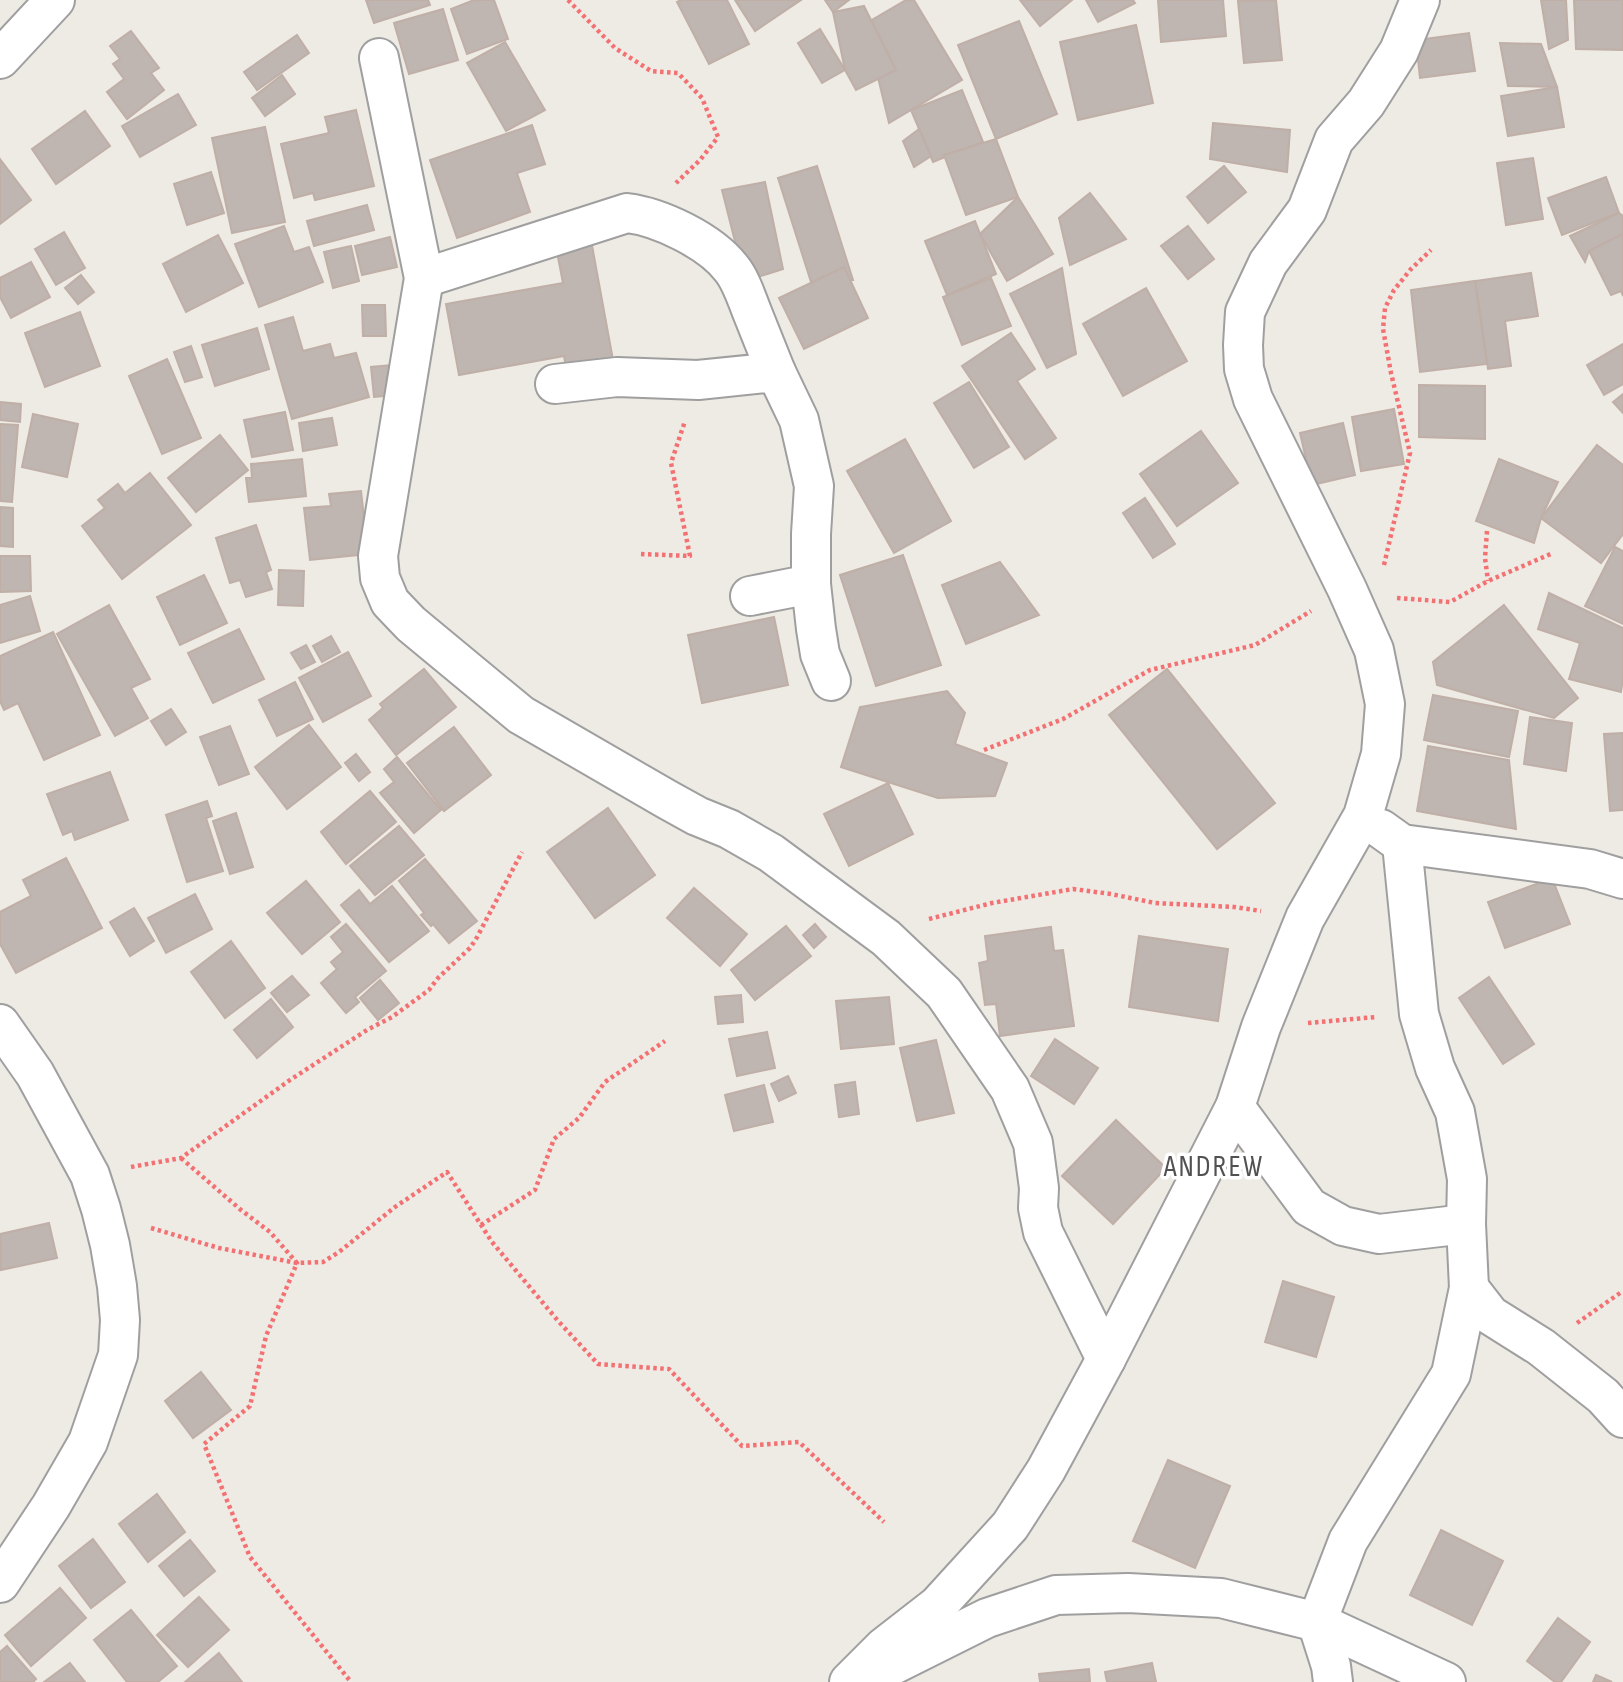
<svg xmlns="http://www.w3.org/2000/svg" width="1623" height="1682" viewBox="0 0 1623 1682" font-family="'Sofia Sans Condensed',sans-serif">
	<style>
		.building { fill: #bfb5b1; stroke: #bfafa7; stroke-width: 2 }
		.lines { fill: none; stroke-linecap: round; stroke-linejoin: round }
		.street-casing { stroke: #9f9f9f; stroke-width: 42 }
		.path { stroke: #f37173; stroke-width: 4.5; stroke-dasharray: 3.5 3.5; stroke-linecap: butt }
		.street { stroke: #fff; stroke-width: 38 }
		.labels { text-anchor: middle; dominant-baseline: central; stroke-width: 7; stroke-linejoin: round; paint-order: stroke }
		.quarter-label { font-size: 30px; letter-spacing: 2px; fill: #515151; stroke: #fff }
	</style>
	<rect width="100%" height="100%" fill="#eeeae4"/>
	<g class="building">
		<polygon points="366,0 428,0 430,5 374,23"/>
		<polygon points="474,0 494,0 508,39 467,54 451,9"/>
		<polygon points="681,0 727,0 749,44 709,64 677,2"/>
		<polygon points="735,0 801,0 755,31"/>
		<polygon points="825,0 849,0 833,12"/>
		<polygon points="906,0 914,0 962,80 889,123 865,24"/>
		<polygon points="1020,0 1072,0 1040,26"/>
		<polygon points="1086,0 1133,0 1135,3 1098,22"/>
		<polygon points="1158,0 1223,0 1226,36 1161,42"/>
		<polygon points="1276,0 1282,60 1244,63 1238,1"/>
		<polygon points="1541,0 1566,0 1568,40 1549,49"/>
		<polygon points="1574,0 1623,0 1623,50 1576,49"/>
		<polygon points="864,6 896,70 856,90 845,70 833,12"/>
		<polygon points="443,9 458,60 409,74 394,23"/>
		<polygon points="1019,21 1057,114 996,139 958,45"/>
		<polygon points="1136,25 1153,103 1078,120 1060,42"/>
		<polygon points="820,29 845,70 822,83 798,43"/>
		<polygon points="131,31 159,68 151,73 164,90 127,119 107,92 124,79 113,64 120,59 110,46"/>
		<polygon points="1469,33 1475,71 1420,78 1416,40"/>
		<polygon points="297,35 309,53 257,90 244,72"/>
		<polygon points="505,42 545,110 506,131 467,63"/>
		<polygon points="1500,43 1541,44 1557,87 1508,86"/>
		<polygon points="282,75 295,94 265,116 252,98"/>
		<polygon points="1557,87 1564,127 1508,136 1501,96"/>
		<polygon points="962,90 983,142 933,162 911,110"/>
		<polygon points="178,94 196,125 140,157 122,126"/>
		<polygon points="356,110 374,186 315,200 313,193 294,198 281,144 329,133 325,117"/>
		<polygon points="85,111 110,146 56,184 32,149"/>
		<polygon points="1213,123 1290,130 1287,172 1210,159"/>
		<polygon points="532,125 545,164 517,173 530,212 457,238 430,160"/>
		<polygon points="265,127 285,222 232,233 212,138"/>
		<polygon points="919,129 931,156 914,167 903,141"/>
		<polygon points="996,139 1018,197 966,215 944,155"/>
		<polygon points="1533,158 1543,219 1506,225 1497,163"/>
		<polygon points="0,159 31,200 0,224"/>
		<polygon points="817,166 853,280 811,282 778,178"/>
		<polygon points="1224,166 1246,192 1208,223 1187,197"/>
		<polygon points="211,172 224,213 187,225 174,184"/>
		<polygon points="1606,177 1619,213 1562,235 1548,198"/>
		<polygon points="765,182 783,269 745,281 722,190"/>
		<polygon points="1090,193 1126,239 1070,265 1059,218"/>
		<polygon points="1018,197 1053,254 1007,281 980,234"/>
		<polygon points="367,205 374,230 314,246 307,221"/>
		<polygon points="1619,213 1623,216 1623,234 1589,251 1585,262 1570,236"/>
		<polygon points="975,221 996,274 947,295 925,241"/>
		<polygon points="284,226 294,252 309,247 323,282 259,307 235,244"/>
		<polygon points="1188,226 1214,259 1188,279 1161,246"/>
		<polygon points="64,232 85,268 56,285 35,249"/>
		<polygon points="1623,234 1623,296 1621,291 1611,295 1589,251"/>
		<polygon points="218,235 243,283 186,312 163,264"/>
		<polygon points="390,237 397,267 362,275 355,246"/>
		<polygon points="591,240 615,371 568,379 564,356 459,375 446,304 563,283 556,247"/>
		<polygon points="351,246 359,281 333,288 324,252"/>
		<polygon points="31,262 50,297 11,318 0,297 0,278"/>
		<polygon points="844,267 868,318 804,349 779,298"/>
		<polygon points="1062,268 1076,354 1047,368 1010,294"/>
		<polygon points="1531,273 1538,316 1505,321 1511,366 1488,369 1475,281"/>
		<polygon points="81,275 94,292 78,304 65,288"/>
		<polygon points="991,278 1011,326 962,345 943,297"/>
		<polygon points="1475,281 1487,364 1420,372 1411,290"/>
		<polygon points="1146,288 1187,361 1123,396 1083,324"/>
		<polygon points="362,305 385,305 386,336 363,336"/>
		<polygon points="80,312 100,366 45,387 25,333"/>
		<polygon points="293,317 303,351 330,344 334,358 356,353 369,397 292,419 265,325"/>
		<polygon points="257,328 269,369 215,386 202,345"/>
		<polygon points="1011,333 1035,369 1017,381 1056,438 1025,459 962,366"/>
		<polygon points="1623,344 1623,384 1604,395 1587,365"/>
		<polygon points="191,346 202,377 185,382 174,352"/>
		<polygon points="167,359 201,438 162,454 129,376"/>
		<polygon points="392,365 395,395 374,397 371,367"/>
		<polygon points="969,382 1009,447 974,468 934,403"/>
		<polygon points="1419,385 1485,386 1485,439 1419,437"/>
		<polygon points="1623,394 1623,413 1613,402"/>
		<polygon points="0,402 21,404 20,422 0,420"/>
		<polygon points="1394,409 1404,464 1361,471 1352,417"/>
		<polygon points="285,412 293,450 252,457 244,420"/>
		<polygon points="33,414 78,424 67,477 22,467"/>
		<polygon points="332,418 337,445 303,451 299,423"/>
		<polygon points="1343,423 1355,475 1312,485 1300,433"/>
		<polygon points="0,424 18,425 12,502 0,501"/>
		<polygon points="1201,431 1238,483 1177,526 1140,474"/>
		<polygon points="220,435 248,470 196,512 168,478"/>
		<polygon points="905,439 951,521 894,553 847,471"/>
		<polygon points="1597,445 1623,465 1623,534 1601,563 1541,518"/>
		<polygon points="302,459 306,496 249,502 246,478 252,478 251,464"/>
		<polygon points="1499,459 1558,482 1541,518 1534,543 1476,521"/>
		<polygon points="150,473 191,525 122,579 82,526 105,508 98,500 118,484 125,493"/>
		<polygon points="361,491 368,554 310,560 304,508 331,506 329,494"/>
		<polygon points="1145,498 1175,544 1153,558 1123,513"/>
		<polygon points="0,507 13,508 13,547 0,546"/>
		<polygon points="256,525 271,570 266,572 272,589 246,597 240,580 230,583 216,538"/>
		<polygon points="1615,547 1623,551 1623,624 1585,606"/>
		<polygon points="903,555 941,665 876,686 840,575"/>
		<polygon points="0,556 30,556 31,591 0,592"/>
		<polygon points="1000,562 1039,615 966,644 942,585"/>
		<polygon points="279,570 304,571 303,606 278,605"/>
		<polygon points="204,575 227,623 180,645 157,597"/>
		<polygon points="1549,593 1623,628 1623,677 1621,692 1569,679 1580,643 1538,629"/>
		<polygon points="30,596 40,631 0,643 0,605"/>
		<polygon points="109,605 150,679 131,688 148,718 115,736 57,634"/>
		<polygon points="1504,605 1578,698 1554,718 1437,685 1433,662"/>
		<polygon points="774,617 788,685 702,703 688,635"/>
		<polygon points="239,629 264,679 213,703 188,653"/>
		<polygon points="53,632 100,735 44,760 18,703 4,710 0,701 0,656"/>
		<polygon points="331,636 340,652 322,662 313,646"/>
		<polygon points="306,645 315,662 301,669 291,653"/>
		<polygon points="348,652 371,696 323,722 299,678"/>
		<polygon points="424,669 456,707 396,755 369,720 383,708 380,704"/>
		<polygon points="1167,669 1275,803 1217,849 1109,715"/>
		<polygon points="295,682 313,719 277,736 259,700"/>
		<polygon points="947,691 965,713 955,744 1007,763 995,796 938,798 841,767 860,707"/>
		<polygon points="1433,695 1518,711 1509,757 1424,740"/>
		<polygon points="171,709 186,732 166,745 151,721"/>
		<polygon points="1530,717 1572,723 1566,771 1524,764"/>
		<polygon points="309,725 341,767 287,809 255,767"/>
		<polygon points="230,726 249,774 219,785 200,737"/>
		<polygon points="454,727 491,775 444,811 407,763"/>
		<polygon points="1623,733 1623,810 1610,811 1604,734"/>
		<polygon points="1428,746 1509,760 1516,829 1417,811"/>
		<polygon points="356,754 370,772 359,781 345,763"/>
		<polygon points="397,757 441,810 414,833 380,793 394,782 384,769"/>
		<polygon points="110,772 128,820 75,840 72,831 63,835 47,794"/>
		<polygon points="888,783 913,834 849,866 824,814"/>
		<polygon points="370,791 396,822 346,864 321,832"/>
		<polygon points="207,801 212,816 206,818 223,871 187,882 166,815"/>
		<polygon points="608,808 655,875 595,918 547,852"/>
		<polygon points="236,813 253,867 230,874 213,821"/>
		<polygon points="399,826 424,855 375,895 350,866"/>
		<polygon points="66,858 102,928 16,973 0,944 0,912 31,896 23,880"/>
		<polygon points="425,859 477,921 449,943 433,924 431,926 421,915 424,913 399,881"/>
		<polygon points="1552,878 1570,924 1505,948 1488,902"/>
		<polygon points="306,881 340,922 302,954 267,913"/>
		<polygon points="392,886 429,931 389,962 341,905 359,890 370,904"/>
		<polygon points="694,888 747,934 720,966 667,918"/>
		<polygon points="195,894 212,929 166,953 148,918"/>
		<polygon points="134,908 154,941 130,956 110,922"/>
		<polygon points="346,924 386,971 355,997 359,1002 346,1013 321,983 337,969 331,962 343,952 331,937"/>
		<polygon points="815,924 826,937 814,948 803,935"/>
		<polygon points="786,926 811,956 755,1000 731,970"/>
		<polygon points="1051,927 1054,951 1063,950 1074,1026 1000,1036 996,1004 985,1005 979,963 988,961 985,936"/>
		<polygon points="1139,936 1228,949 1218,1021 1129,1007"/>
		<polygon points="231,941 265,988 225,1018 191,972"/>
		<polygon points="292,976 309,995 287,1012 271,993"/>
		<polygon points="1489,977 1534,1044 1503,1064 1459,998"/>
		<polygon points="380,980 399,1003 378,1020 360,998"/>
		<polygon points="741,995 743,1022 718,1024 715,997"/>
		<polygon points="889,997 894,1044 841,1049 836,1001"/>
		<polygon points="271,999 293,1027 257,1058 234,1030"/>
		<polygon points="767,1032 775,1068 737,1076 729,1039"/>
		<polygon points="1055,1039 1098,1068 1074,1104 1031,1076"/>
		<polygon points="936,1040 954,1113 917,1121 900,1048"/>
		<polygon points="788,1076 796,1093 779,1101 771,1084"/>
		<polygon points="855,1082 859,1114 839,1117 835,1085"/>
		<polygon points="764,1085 773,1122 734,1131 725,1095"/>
		<polygon points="1116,1120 1166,1168 1113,1224 1062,1176"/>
		<polygon points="49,1223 57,1258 1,1270 0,1234"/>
		<polygon points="1283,1281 1334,1297 1316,1357 1265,1342"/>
		<polygon points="201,1372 231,1410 193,1438 165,1401"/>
		<polygon points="1168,1460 1230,1486 1195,1568 1133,1541"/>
		<polygon points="157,1494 185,1532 148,1562 119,1524"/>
		<polygon points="1441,1530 1503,1561 1472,1625 1410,1595"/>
		<polygon points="93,1539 125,1582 91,1608 59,1566"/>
		<polygon points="190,1540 215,1571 184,1596 159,1566"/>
		<polygon points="60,1588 86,1618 31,1666 5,1635"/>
		<polygon points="199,1597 229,1630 188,1667 157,1635"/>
		<polygon points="131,1610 177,1666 158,1682 127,1682 94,1640"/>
		<polygon points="1558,1618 1590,1642 1561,1682 1555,1682 1527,1661"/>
		<polygon points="7,1646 36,1679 33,1682 0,1682 0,1652"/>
		<polygon points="219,1653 242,1682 185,1682"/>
		<polygon points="70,1663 85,1682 44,1682"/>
		<polygon points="1152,1663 1156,1682 1107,1682 1105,1672"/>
		<polygon points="1089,1669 1090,1682 1040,1682 1039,1674"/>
		<polygon points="1596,1675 1612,1682 1593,1682"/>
	</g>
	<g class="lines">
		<defs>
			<g id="street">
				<polyline points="379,58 424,278 378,556 380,578 390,602 411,624 521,715 668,800 697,816 729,829 771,853 886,938 944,993 1010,1089 1033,1143 1039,1188 1038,1208 1043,1232 1106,1359"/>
				<polyline points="0,59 55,0"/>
				<path d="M424,278L627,213C660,217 710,241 731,268C741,280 746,297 752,312C760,332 768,352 776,372"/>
				<polyline points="555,384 617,377 698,380 776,372 799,420 814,486 811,534 811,584 750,596"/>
				<polyline points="811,584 816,629 820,654 831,681"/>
				<polyline points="1381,829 1402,844 1590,869 1623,879"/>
				<polyline points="0,1024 35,1074 90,1175 101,1209 110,1245 117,1286 120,1320 118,1355 88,1442 51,1506 0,1583"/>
				<polyline points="1235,1107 1309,1207 1343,1226 1379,1234 1466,1224"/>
				<polyline points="1469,1288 1490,1315 1541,1347 1603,1396 1623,1418"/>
				<polyline points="879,1672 987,1618 1056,1595 1128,1593 1221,1598 1317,1622 1446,1682"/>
				<polyline points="849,1682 884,1647 938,1605 1010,1526 1046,1470 1106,1359 1235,1107 1261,1027 1305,918 1363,816 1381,754 1385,704 1374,650 1347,589 1253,399 1244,369 1243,345 1245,312 1268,263 1307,210 1334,140 1366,103 1399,51 1420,0"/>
				<polyline points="1333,1682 1331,1666 1317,1622 1348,1541 1451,1374 1469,1288 1466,1224 1467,1179 1455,1112 1435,1068 1419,1014 1402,844"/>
			</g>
		</defs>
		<use href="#street" class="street-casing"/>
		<g class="path">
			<polyline points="568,0 615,48 651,71 678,73 702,98 718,137 700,160 676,183"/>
			<polyline points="1487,531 1485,558 1488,581"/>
			<polyline points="641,554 690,556 671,463 685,421"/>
			<polyline points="1384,565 1410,453 1391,373 1383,329 1385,308 1394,290 1411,269 1431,250"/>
			<polyline points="1397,598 1450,602 1488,581 1553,553"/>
			<polyline points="984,750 1063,719 1150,670 1255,645 1311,611"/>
			<polyline points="929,919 992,903 1073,889 1111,894 1155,903 1234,907 1261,911"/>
			<polyline points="1308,1023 1376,1017"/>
			<polyline points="181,1158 241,1210 270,1232 297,1263 266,1336 250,1406 204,1444 250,1557 351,1682"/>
			<polyline points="131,1167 181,1158 290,1080 367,1030 392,1017 429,990 438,978 470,948 476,939 522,852"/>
			<polyline points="481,1225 535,1190 554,1139 579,1118 605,1082 665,1041"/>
			<polyline points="151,1228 219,1248 297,1263 323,1262 339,1252 395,1207 447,1172 492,1242 559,1322 598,1364 669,1369 742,1446 799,1442 884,1522"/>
			<polyline points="1577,1323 1623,1291"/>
		</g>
		<use href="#street" class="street"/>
	</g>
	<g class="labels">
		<g class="quarter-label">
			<text x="1214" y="1167">ANDREW</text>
		</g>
	</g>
</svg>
